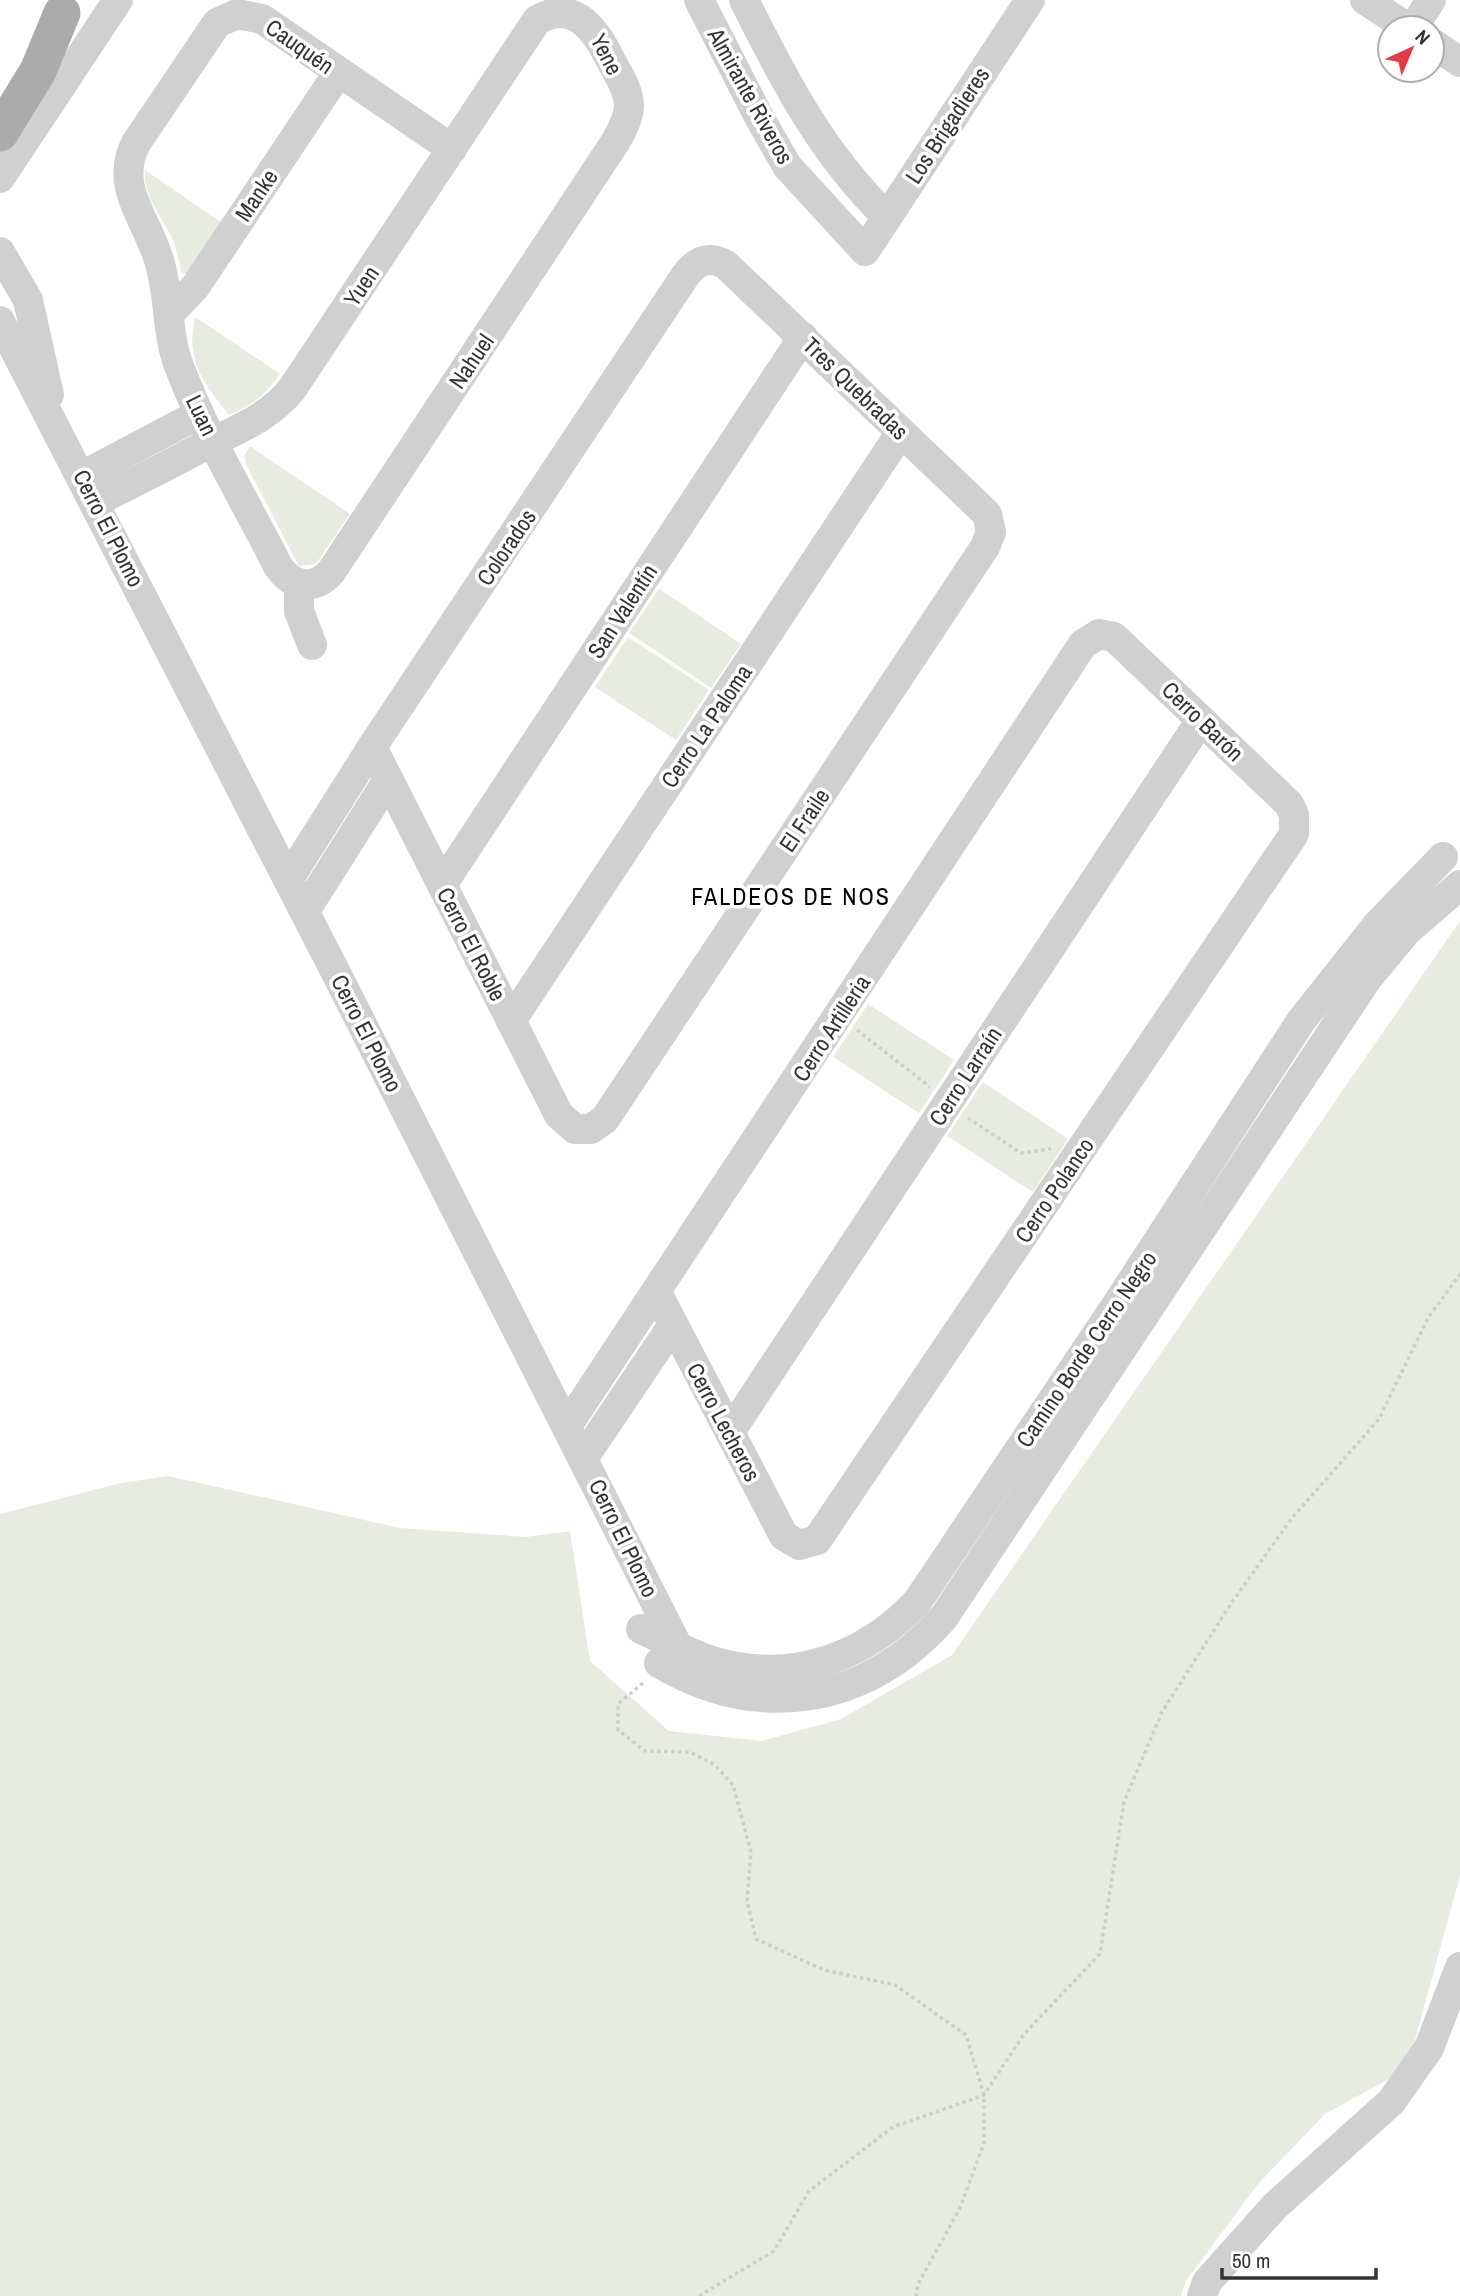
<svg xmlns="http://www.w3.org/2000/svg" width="1460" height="2296" viewBox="0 0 1460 2296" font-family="'Archivo Narrow',sans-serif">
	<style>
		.green { fill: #e6ecdf }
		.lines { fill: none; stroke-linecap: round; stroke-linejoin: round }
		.path { stroke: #cdcdcd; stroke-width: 3.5; stroke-dasharray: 3.5 3.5; stroke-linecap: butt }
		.minor { stroke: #d0d0d0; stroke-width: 30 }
		.major { stroke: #ababab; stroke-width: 37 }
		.labels { text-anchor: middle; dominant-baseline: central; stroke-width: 7; stroke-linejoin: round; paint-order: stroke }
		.street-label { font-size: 23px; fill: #333; stroke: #fff }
		.neighbourhood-label { font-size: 24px; letter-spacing: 2px; fill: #000; stroke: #fff }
	</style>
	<rect width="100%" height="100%" fill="#fff"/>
	<g class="green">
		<path d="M145,170L224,224L189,274L182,273C179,261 176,247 171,236C160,214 143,196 145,170Z"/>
		<path d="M195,317L280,374C266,394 252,406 229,415C203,383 185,359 195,317Z"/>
		<polygon points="250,446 350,514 316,564 299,566 246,464 244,456"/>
		<polygon points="659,589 741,644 711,688 629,633"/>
		<polygon points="628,637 709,690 676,740 595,687"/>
		<polygon points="1460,921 1460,1876 1407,2069 1325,2114 1258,2184 1186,2281 1181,2296 0,2296 0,1514 121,1483 168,1476 400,1528 526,1537 570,1531 590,1661 669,1731 762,1741 841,1719 952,1655"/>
		<polygon points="868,1004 954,1060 919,1113 833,1057"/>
		<polygon points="983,1082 1068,1139 1033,1192 947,1136"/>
	</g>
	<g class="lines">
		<g class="path">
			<polyline points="857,1030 930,1087"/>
			<polyline points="968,1118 1021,1153 1051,1149"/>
			<polyline points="643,1683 618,1704 618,1730 645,1751 690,1752 715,1765 733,1785 751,1852 747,1901 756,1939 824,1970 895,1985 966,2035 984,2095 984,2143 960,2208 918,2284 916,2296"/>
			<polyline points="699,2296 774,2251 809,2191 893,2127 984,2095 1024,2034 1100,1954 1124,1802 1162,1712 1230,1605 1292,1518 1379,1419 1428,1318 1460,1274"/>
		</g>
		<g class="minor">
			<polyline points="699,0 759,117 787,166 865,251 1030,0"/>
			<path d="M744,0C784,80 822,154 887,217"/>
			<polyline points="1365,0 1408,28"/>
			<polyline points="1413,28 1431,0"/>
			<polyline points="1432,43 1460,62"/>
			<polyline points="0,178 118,0"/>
			<polyline points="0,252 28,300 49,395"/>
			<polyline points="170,313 195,287 338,73"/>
			<polyline points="0,321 334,969 677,1645"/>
			<polyline points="82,476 199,414"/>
			<path d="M95,502C131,484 167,466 202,447C234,431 269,418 292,389L537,20C572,0 593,26 608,55C615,70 629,88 629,105C629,118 622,130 616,141L331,572C314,591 292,587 278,566C245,501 205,435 179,366C166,332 170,292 158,257C145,217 114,185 136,143L217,23L237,14L262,19L452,149"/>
			<polyline points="299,584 299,611 312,645"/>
			<path d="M288,880L372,747L685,276C696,261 709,255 726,265L987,514L991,532L985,547L605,1119L591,1129H575L559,1115L372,747"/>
			<polyline points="442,885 803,337"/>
			<polyline points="305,911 388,780"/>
			<polyline points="511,1021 901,432"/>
			<polyline points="567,1426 1083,644 1099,634 1114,637 1289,804 1294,815 1294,834 817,1540 799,1545 784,1536 657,1293"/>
			<polyline points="730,1432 1201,720"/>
			<polyline points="584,1457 673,1325"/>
			<path d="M641,1629C666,1640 692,1656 719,1663C794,1683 865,1657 917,1602L1117,1304L1301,1021L1377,925L1443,857"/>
			<path d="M659,1663C759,1722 867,1705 944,1617L1367,979L1407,931L1460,885"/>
			<polyline points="1202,2296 1207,2282 1275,2206 1391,2102 1429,2048 1460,1967"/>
		</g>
		<polyline class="major" points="0,133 38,71 62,13"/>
	</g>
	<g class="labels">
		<g class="street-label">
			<text transform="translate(300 46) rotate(35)">Cauquén</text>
			<text transform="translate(607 54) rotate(63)">Yene</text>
			<text transform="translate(751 96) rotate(61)">Almirante Riveros</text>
			<text transform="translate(947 125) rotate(-57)">Los Brigadieres</text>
			<text transform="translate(256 195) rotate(-56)">Manke</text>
			<text transform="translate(361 286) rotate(-56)">Yuen</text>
			<text transform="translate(471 361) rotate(-56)">Nahuel</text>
			<text transform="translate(856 388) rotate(44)">Tres Quebradas</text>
			<text transform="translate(202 415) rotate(64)">Luan</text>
			<text transform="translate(109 528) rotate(63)">Cerro El Plomo</text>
			<text transform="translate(506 547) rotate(-56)">Colorados</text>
			<text transform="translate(622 611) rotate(-57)">San Valentín</text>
			<text transform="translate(1203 721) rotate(44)">Cerro Barón</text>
			<text transform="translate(706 726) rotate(-56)">Cerro La Paloma</text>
			<text transform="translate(804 820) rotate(-56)">El Fraile</text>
			<text transform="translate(472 944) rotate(63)">Cerro El Roble</text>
			<text transform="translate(831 1028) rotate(-57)">Cerro Artilleria</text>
			<text transform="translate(367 1033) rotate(63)">Cerro El Plomo</text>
			<text transform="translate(965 1076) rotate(-57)">Cerro Larraín</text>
			<text transform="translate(1054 1190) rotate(-56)">Cerro Polanco</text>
			<text transform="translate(1086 1349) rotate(-56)">Camino Borde Cerro Negro</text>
			<text transform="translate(724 1422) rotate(62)">Cerro Lecheros</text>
			<text transform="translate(624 1538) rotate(64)">Cerro El Plomo</text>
		</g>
		<g class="neighbourhood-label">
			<text x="791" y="896">FALDEOS DE NOS</text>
		</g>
	</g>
	<g transform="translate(1411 49) rotate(44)"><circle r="33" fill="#ffffff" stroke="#adadad" stroke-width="2"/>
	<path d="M0-5L12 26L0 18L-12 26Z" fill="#e63946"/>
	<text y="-10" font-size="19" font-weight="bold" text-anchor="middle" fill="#333333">N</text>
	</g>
	<path d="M1222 2268v10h154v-10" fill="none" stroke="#333333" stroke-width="3.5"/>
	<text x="1232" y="2268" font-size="21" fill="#333333" stroke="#ffffff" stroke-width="5" paint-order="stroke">50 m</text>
</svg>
